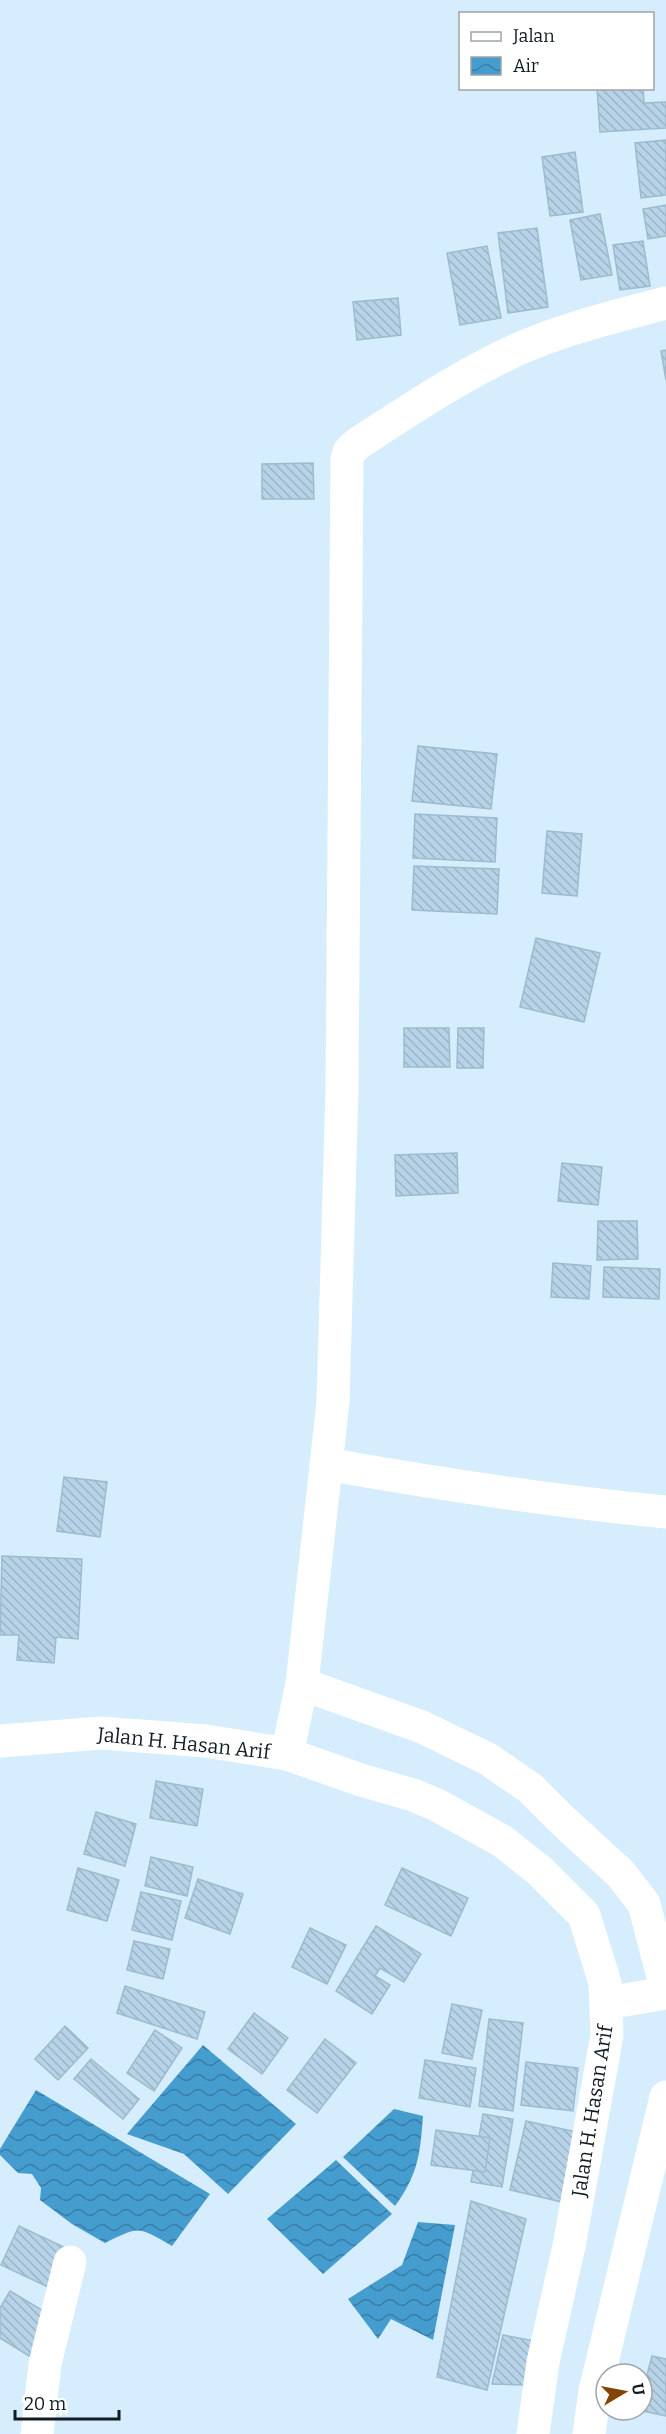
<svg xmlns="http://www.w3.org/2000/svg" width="666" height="2434" viewBox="0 0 666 2434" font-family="Bitter,serif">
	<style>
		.water { fill: url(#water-waves) }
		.building { fill: url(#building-back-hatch); stroke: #9ebbce; stroke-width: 1.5 }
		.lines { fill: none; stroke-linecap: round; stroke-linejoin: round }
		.street { stroke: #fff; stroke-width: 33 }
		.secondary { stroke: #fff; stroke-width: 33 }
		.labels { text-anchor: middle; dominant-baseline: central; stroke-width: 6; stroke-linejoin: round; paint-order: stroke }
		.street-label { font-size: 20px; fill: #111b22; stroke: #fff }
	</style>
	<defs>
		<pattern id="water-waves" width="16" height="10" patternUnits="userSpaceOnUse" patternTransform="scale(1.5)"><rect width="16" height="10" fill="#459cce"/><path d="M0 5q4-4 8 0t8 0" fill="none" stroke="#387ea7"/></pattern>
		<pattern id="building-back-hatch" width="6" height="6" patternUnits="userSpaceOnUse" patternTransform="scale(1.5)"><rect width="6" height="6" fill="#b6d3e7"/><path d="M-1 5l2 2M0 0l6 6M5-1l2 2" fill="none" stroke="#9bb5c6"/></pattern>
	</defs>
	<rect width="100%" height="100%" fill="#d5edfd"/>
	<g class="water">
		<polygon points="203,2045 296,2124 228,2194 184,2154 127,2134"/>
		<path d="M36,2090L210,2194L172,2246C137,2226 140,2226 105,2243L72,2224L40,2200L41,2188L32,2174L18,2173L0,2155V2149Z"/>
		<path d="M394,2109L423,2116C420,2155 418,2174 395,2206L343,2157Z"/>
		<polygon points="336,2160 392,2214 323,2274 267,2219"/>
		<polygon points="418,2222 455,2225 433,2340 391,2319 378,2339 348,2299 402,2265"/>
	</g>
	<g class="building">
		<polygon points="597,88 643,88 644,103 666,102 666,128 600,132"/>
		<polygon points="666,140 666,195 641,198 635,143"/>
		<polygon points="575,152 583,212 550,216 542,157"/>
		<polygon points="666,205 666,236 648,239 643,209"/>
		<polygon points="600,214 612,275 581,280 570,220"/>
		<polygon points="537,228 548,307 508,313 498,233"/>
		<polygon points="643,241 650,286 620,290 613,245"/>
		<polygon points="487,246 501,318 460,325 447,253"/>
		<polygon points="398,298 401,335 357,340 353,302"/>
		<polygon points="666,350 666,380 661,351"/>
		<polygon points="313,463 314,499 262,499 262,464"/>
		<polygon points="418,746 497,754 491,809 412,801"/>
		<polygon points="415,814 497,818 495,862 413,858"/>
		<polygon points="547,831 582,834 577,896 542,893"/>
		<polygon points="414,866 499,869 497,914 412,910"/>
		<polygon points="536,938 600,953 584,1022 520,1007"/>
		<polygon points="404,1028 449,1028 450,1067 404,1067"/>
		<polygon points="458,1028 484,1028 483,1068 457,1068"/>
		<polygon points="457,1153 458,1193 396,1196 395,1155"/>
		<polygon points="562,1163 602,1167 598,1205 558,1201"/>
		<polygon points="598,1221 637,1221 638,1259 597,1260"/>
		<polygon points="553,1263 591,1266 589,1299 551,1297"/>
		<polygon points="604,1267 660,1269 659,1299 603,1297"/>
		<polygon points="64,1477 107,1482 100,1537 57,1531"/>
		<polygon points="2,1556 82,1559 78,1639 56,1637 54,1663 17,1660 19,1635 0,1635"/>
		<polygon points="156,1781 203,1789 197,1826 150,1818"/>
		<polygon points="96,1812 136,1824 125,1866 84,1854"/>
		<polygon points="151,1857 193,1867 187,1896 145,1886"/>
		<polygon points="78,1868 119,1880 107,1921 67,1910"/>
		<polygon points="402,1868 468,1898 451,1936 385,1905"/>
		<polygon points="198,1879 243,1894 230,1934 185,1918"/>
		<polygon points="141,1892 181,1901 172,1940 132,1930"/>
		<polygon points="376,1926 421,1954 404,1982 380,1968 375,1976 390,1985 372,2014 336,1991"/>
		<polygon points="310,1928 346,1945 327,1984 292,1967"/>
		<polygon points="134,1941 170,1949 163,1979 127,1970"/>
		<polygon points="125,1986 205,2012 197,2039 117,2013"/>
		<polygon points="452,2004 482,2010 472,2059 442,2053"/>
		<polygon points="254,2013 288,2038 262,2074 228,2049"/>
		<polygon points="489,2019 523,2023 513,2111 479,2106"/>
		<polygon points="65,2026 88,2048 58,2080 35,2059"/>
		<polygon points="155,2030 182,2048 154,2091 127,2073"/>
		<polygon points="325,2039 356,2063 317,2113 287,2090"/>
		<polygon points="91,2059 139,2099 123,2119 74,2079"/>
		<polygon points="425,2060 476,2068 470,2107 419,2098"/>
		<polygon points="526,2062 578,2068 573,2111 521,2105"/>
		<polygon points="483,2114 513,2119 502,2187 471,2182"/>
		<polygon points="526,2121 577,2132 562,2202 510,2190"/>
		<polygon points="436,2130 490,2138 485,2172 431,2165"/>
		<polygon points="471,2201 526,2219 487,2390 437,2377"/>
		<polygon points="19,2226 66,2248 48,2287 1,2265"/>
		<polygon points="10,2291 52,2316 29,2356 0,2338 0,2308"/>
		<polygon points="503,2335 535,2341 525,2385 492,2384"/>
		<polygon points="652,2356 666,2359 666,2416 638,2410 642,2410 642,2394"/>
	</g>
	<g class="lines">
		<g class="street">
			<path d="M326,1464C439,1484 552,1501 666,1512"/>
			<polyline points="302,1684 422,1727 488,1759 530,1788 561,1819 621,1874 644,1904 666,1988"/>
			<path d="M287,1754L302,1684L333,1402L342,1089L347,459L349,452L357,444C408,411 458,377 514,351C559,330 617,316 666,303"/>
			<polyline points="607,2003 666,1993"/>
			<polyline points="37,2434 45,2364 70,2262"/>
			<polyline points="589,2434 595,2391 666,2097"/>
		</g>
		<polyline class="secondary" points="0,1741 101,1733 206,1741 287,1754 361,1780 413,1795 437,1805 502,1841 540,1871 584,1915 605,1983 607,2035 569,2246 543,2362 533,2434"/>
	</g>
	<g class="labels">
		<g class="street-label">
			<text transform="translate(184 1743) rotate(6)">Jalan H. Hasan Arif</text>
			<text transform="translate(592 2111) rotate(-81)">Jalan H. Hasan Arif</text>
		</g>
	</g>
	<rect x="459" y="12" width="195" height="78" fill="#ffffff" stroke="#a0a4a7" stroke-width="1.5"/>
	<rect x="471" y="32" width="30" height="9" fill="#ffffff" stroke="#a0a4a7" stroke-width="1.5"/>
	<text x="513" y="42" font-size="18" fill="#111b22">Jalan</text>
	<rect x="471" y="57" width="30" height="18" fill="url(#water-waves)" stroke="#a0a4a7" stroke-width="1.5"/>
	<text x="513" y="72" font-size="18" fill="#111b22">Air</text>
	<g transform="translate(624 2392) rotate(80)"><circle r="28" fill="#ffffff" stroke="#a0a4a7" stroke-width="1.5"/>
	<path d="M0-4.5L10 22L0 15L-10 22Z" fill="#834505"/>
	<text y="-9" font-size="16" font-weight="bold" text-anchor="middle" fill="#111b22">U</text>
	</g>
	<path d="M15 2410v9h104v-9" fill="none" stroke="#111b22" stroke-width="3"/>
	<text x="24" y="2410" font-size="18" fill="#111b22" stroke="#ffffff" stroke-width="4.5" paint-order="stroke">20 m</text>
</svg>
